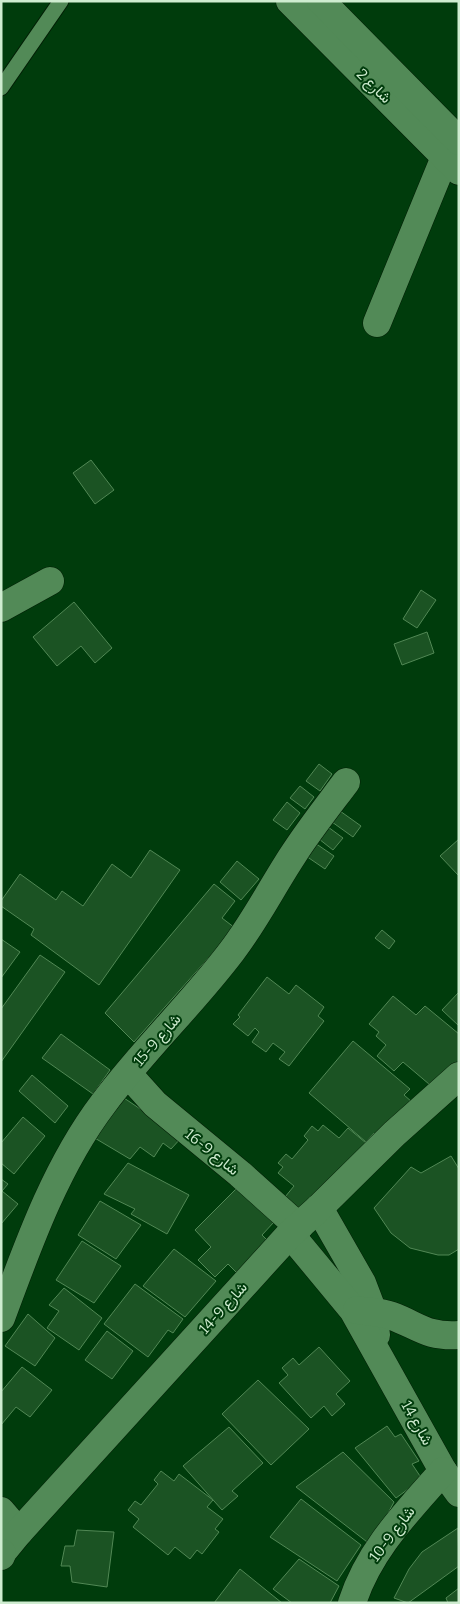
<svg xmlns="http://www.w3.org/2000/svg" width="460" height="1604" viewBox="0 0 460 1604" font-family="Bitter,Vazirmatn,serif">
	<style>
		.building { fill: #1b5323; stroke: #518855 }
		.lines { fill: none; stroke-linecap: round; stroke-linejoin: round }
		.service-casing { stroke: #031f06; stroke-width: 17 }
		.minor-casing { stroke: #031f06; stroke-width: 29 }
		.tertiary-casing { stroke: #031f06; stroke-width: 29 }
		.secondary-casing { stroke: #031f06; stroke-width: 29 }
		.service { stroke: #528a57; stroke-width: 15 }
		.minor { stroke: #528a57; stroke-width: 28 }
		.tertiary { stroke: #528a57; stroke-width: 28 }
		.secondary { stroke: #528a57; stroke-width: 28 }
		.labels { text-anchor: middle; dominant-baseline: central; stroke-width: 4; stroke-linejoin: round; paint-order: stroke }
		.street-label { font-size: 15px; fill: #cfecd0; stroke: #003c0c }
	</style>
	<rect width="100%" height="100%" fill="#003c0c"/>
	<g class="building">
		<polygon points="91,460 114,490 95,504 73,473"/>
		<polygon points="421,590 436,600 417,628 403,619"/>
		<polygon points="74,602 112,648 95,663 81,646 57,666 33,637"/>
		<polygon points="427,632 434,653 402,665 394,644"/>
		<polygon points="319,764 332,774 320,791 306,781"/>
		<polygon points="300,786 314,797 305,809 290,798"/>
		<polygon points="287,802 300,813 287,830 273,820"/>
		<polygon points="340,811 361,826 353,837 332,822"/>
		<polygon points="328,827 343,838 333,850 319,839"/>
		<polygon points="459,839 459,876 440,856"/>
		<polygon points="315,843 334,856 325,869 306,856"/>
		<polygon points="150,850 180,870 99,985 31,935 34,929 1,906 1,901 20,874 56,900 62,891 83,906 112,864 131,878"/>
		<polygon points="237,861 259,879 241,900 220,882"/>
		<polygon points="214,884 235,901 222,918 235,928 134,1042 105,1013"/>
		<polygon points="382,930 395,941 389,949 375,938"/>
		<polygon points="1,939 20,952 1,978"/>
		<polygon points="40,955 65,972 1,1062 1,1009"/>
		<polygon points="267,977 289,994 296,985 324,1007 318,1016 324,1021 289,1066 279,1059 285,1052 273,1043 266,1052 252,1042 259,1032 255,1028 248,1036 233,1024 240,1017 238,1015"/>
		<polygon points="459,992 459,1026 442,1010"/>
		<polygon points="393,996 416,1015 425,1006 459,1034 459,1062 436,1090 403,1062 394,1071 377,1056 386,1045 376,1036 379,1032 369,1024"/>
		<polygon points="61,1034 110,1070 93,1094 42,1058"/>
		<polygon points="353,1041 410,1089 404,1095 412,1102 380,1139 374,1133 366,1142 309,1093"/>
		<polygon points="32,1075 68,1106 55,1123 19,1091"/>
		<polygon points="121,1096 182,1137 171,1149 163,1143 154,1157 140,1147 130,1159 93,1137"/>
		<polygon points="23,1117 45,1136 14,1174 1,1163 1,1143"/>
		<polygon points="323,1125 339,1138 348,1128 366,1143 307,1215 285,1197 294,1186 278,1173 283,1167 278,1163 286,1154 292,1159 308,1140 304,1136 312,1126 318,1131"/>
		<polygon points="451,1156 459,1169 459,1249 449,1255 438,1255 410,1248 391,1233 374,1208 411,1167 421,1173"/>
		<polygon points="128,1163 189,1195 167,1234 131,1214 135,1209 104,1194"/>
		<polygon points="1,1179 8,1184 2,1191 18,1204 1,1224"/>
		<polygon points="239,1186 274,1222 262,1235 268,1241 236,1272 228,1264 215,1277 198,1260 211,1247 195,1230"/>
		<polygon points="100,1201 141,1225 116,1259 78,1235"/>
		<polygon points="82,1241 121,1266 94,1303 56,1280"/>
		<polygon points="174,1249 216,1281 185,1317 143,1286"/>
		<polygon points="135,1284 183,1319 173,1333 168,1330 148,1357 104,1324"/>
		<polygon points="64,1288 102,1318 79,1350 47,1328 59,1311 49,1305"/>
		<polygon points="28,1314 55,1338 35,1366 5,1346"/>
		<polygon points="107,1331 133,1351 112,1379 85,1360"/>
		<polygon points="319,1347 350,1381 336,1394 345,1404 332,1416 324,1406 311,1418 279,1383 288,1375 282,1368 293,1358 299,1365"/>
		<polygon points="22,1367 52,1390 30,1417 16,1407 1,1425 1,1392"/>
		<polygon points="258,1380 309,1429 271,1465 222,1414"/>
		<polygon points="387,1426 395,1437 401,1434 419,1461 412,1464 422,1479 396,1498 355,1448"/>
		<polygon points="229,1427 263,1463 232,1491 238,1496 222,1510 183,1466"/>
		<polygon points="343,1452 394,1502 371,1545 296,1487"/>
		<polygon points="161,1471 174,1481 179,1474 213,1500 207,1507 223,1519 215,1529 219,1532 202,1554 197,1550 190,1559 175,1547 168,1555 133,1527 139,1519 128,1510 135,1501 141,1505 158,1484 154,1480"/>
		<polygon points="301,1499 361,1545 337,1581 270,1537"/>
		<polygon points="458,1528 459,1566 408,1603 394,1598 409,1569 422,1552"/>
		<polygon points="77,1530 114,1532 107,1587 72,1582 70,1566 61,1566 65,1546 74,1546"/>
		<polygon points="299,1559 339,1586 330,1603 292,1603 273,1589"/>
		<polygon points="240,1569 282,1603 214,1603"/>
		<polygon points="459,1588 459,1603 448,1603 446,1598"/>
	</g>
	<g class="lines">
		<defs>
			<polyline id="service" points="1,88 61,1"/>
			<g id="minor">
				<polyline points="377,323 445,157"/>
				<polyline points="1,608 50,581"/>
				<polyline points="128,1074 155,1104 240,1174 299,1227"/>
				<polyline points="319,1208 362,1283 373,1312 376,1335"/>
				<polyline points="290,1234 353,1310 443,1471 459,1493"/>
				<path d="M357,1310C369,1312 381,1312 392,1316C419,1326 426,1337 459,1335"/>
				<path d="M1,1318C28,1245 56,1166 103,1104C143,1050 192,1004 232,951C255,921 272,887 293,855C309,830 328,806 346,782"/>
				<polyline points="1,1511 19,1532"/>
				<polyline points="1,1554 19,1532 290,1234 319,1208 394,1134 459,1076"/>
				<path d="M352,1603C369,1550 407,1512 443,1471"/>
			</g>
			<g id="tertiary">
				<polyline points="290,1 459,171"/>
				<polyline points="321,1 459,141"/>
			</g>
			<polyline id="secondary" points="1,1556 2,1553"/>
		</defs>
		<use href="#service" class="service-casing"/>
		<use href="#minor" class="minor-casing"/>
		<use href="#tertiary" class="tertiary-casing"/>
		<use href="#secondary" class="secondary-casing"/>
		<use href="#service" class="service"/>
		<use href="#minor" class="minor"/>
		<use href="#tertiary" class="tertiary"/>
		<use href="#secondary" class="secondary"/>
	</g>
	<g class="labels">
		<g class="street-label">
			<text transform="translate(374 86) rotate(45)">شارع 2</text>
			<text transform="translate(157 1040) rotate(-49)">شارع 9-15</text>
			<text transform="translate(212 1152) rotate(39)">شارع 9-16</text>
			<text transform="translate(223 1308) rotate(-48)">شارع 9-14</text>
			<text transform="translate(417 1423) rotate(61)">شارع 14</text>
			<text transform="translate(392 1534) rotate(-53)">شارع 9-10</text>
		</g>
	</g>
	<rect width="460" height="1604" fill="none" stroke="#cfecd0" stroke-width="5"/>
</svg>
